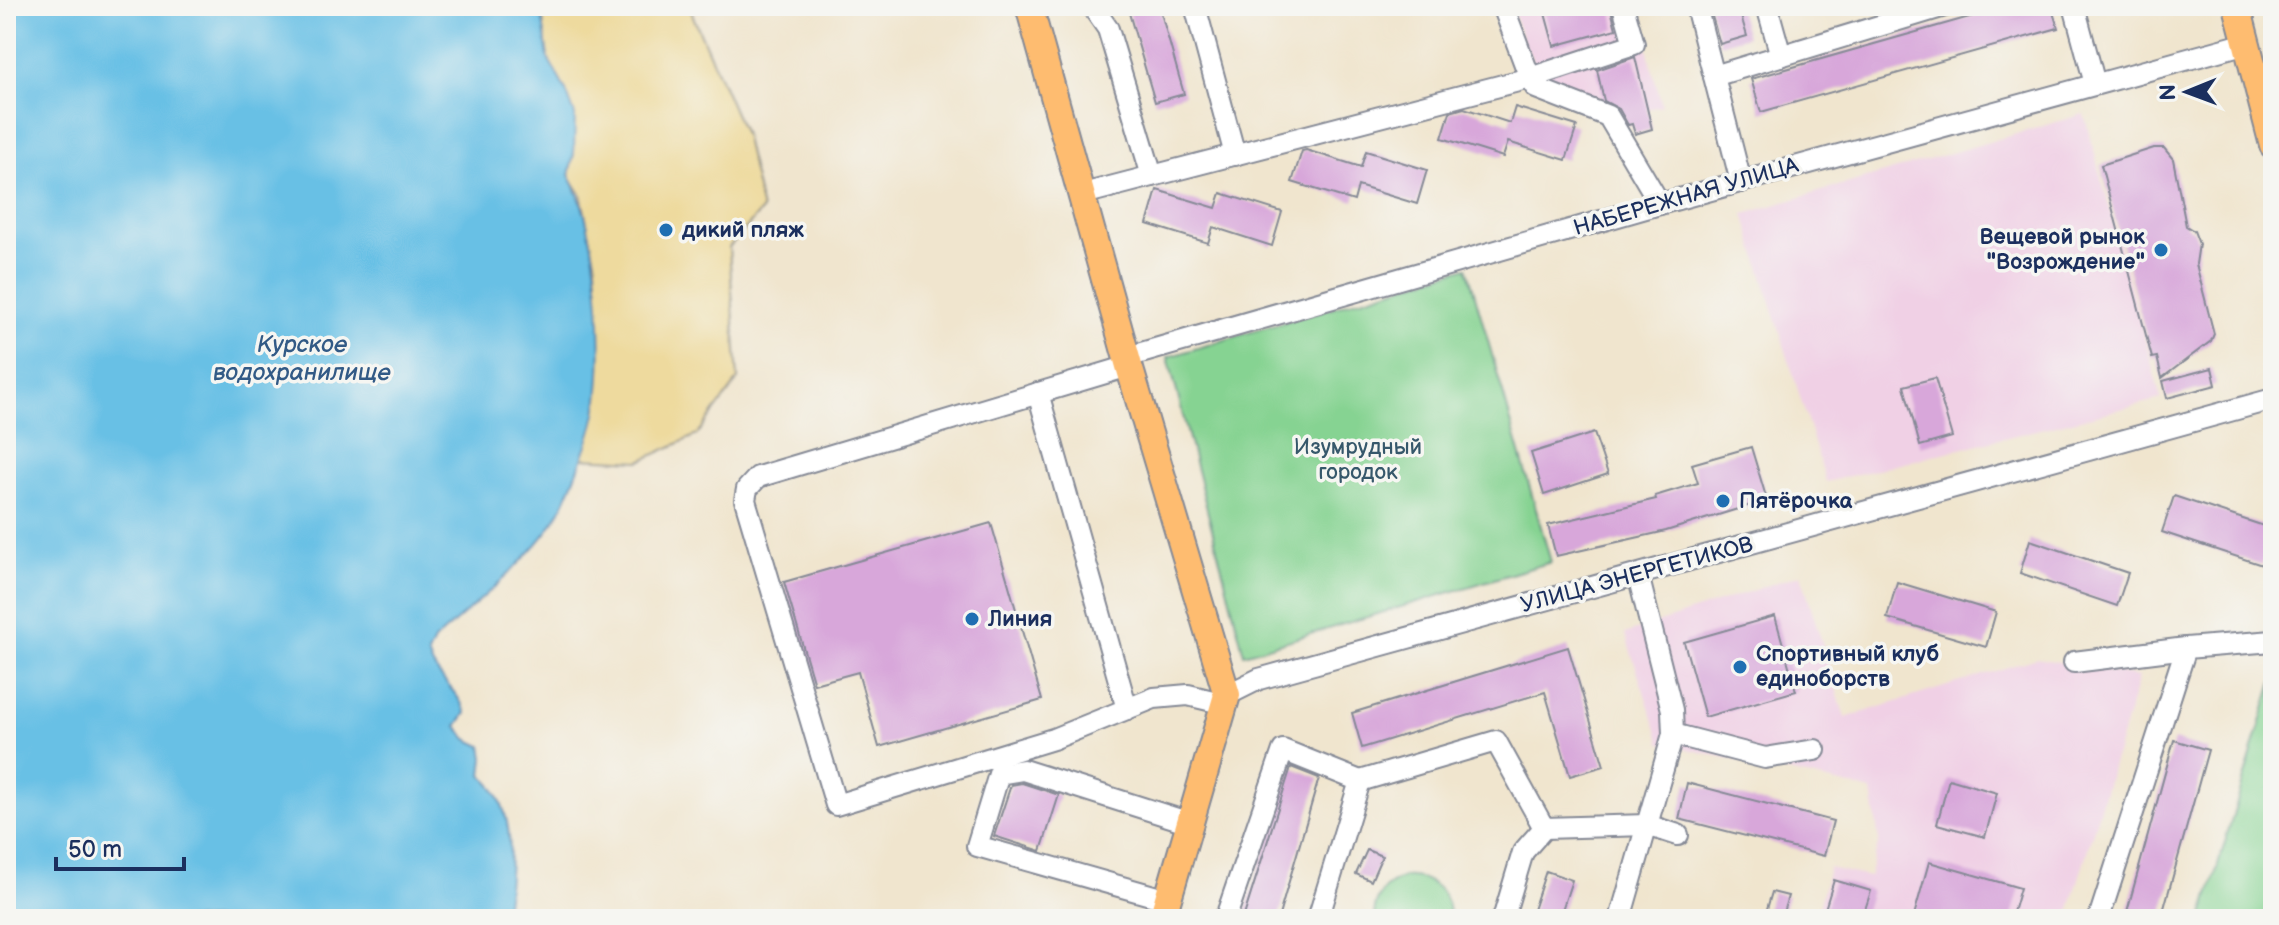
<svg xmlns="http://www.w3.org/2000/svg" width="2279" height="925" viewBox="0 0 2279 925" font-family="'Balsamiq Sans',sans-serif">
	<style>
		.built { fill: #f0d0e5 }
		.green { fill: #86d392; stroke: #508178; stroke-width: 2 }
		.sand { fill: #eeda9e; stroke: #84847e; stroke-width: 2 }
		.water { fill: #68c0e5; stroke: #4278a2; stroke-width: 2 }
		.building { fill: #d8a7da }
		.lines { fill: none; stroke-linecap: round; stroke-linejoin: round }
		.minor-casing { stroke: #868a96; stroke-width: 24 }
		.major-casing { stroke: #868a96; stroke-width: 30 }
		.minor { stroke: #fff; stroke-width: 20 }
		.major { stroke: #febc70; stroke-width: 26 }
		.poi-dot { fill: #1f6fb2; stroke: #f6f6f2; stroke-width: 3 }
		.labels { text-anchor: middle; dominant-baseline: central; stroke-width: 7; stroke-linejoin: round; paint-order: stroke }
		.street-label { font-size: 22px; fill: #1b2f5e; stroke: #f6f6f2 }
		.poi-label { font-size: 22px; font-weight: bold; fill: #1b2f5e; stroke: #f6f6f2; text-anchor: start }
		.park-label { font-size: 22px; fill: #36586b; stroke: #f6f6f2 }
		.water-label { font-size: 24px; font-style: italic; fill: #325a86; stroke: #f6f6f2 }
	</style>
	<rect width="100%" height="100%" fill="#f6f6f2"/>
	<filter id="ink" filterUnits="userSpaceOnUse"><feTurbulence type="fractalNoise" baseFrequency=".0125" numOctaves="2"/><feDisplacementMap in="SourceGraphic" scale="16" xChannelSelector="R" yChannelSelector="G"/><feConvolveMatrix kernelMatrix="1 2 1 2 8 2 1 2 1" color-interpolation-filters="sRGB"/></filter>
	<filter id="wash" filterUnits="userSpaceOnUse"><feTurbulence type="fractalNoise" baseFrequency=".006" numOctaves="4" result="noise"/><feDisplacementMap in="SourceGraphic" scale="32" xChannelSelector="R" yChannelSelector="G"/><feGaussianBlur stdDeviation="1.8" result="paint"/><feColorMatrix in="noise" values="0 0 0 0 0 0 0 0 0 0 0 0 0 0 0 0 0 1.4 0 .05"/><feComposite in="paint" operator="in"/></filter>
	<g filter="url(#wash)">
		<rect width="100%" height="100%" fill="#f0e5ce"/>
		<g class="built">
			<polygon points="1511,6 1636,6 1662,106 1618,114 1543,81 1525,45"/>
			<polygon points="2084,114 2161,399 1826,482 1744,214"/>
			<polygon points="1801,574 1845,718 2037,658 2139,677 2067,919 1816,919 1829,868 1869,877 1879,841 1872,791 1661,743 1625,634"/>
		</g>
		<g class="green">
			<polygon points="1467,267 1551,562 1244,654 1168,357"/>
			<polygon points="2273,682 2273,919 2202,919"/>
			<path d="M1404,877C1431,875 1450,892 1449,919H1374C1374,898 1384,884 1404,877Z"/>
		</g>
		<polygon class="sand" points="541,6 691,6 692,14 744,134 762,210 729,247 738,380 697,435 640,461 581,458 597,408 599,324 596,265 581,194 569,175 574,153 566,91 548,58"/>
		<path class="water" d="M6,6H541L548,58L566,91L575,115L574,153L569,175C599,227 606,347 597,407C594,431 570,494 558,515C535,556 470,608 434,641L428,654C436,679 457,688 466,713L457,726L467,739L482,746L484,758L482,775C520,809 510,873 504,919H6Z"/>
		<g id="blocks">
			<g class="building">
				<polygon points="1127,6 1159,6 1184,94 1155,102"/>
				<polygon points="1543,6 1610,6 1616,29 1554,46"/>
				<polygon points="1709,6 1738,6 1747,36 1720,44"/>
				<polygon points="2008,6 2051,6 2058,28 1761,112 1751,79"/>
				<polygon points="1635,57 1652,129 1635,134 1632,124 1628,125 1619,109 1604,101 1597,70"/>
				<polygon points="1515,107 1577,126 1566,160 1508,142 1503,157 1442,138 1450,112 1464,108 1510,123"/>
				<polygon points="2154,148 2164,148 2173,159 2186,226 2194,231 2199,244 2196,264 2214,334 2211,341 2162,378 2157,357 2152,358 2101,165"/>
				<polygon points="1306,150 1361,167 1366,151 1427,170 1417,204 1358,186 1354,201 1292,182 1302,151"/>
				<polygon points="1157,190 1216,208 1221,193 1282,212 1272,246 1213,227 1208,243 1147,224"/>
				<polygon points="2212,368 2216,385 2167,398 2163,381"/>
				<polygon points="1935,378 1952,437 1920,446 1904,386"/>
				<polygon points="1594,433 1608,474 1544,495 1531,453"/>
				<polygon points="1751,447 1767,500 1666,531 1556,556 1548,525 1656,499 1655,496 1698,483 1692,464"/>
				<polygon points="2174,496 2273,529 2262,565 2162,532"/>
				<polygon points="991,523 1042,700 879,747 858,672 814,684 784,582"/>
				<polygon points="2030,540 2128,573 2117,606 2020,573"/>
				<polygon points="1897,582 1996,612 1986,647 1887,618"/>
				<polygon points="1775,616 1796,691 1705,717 1684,642"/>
				<polygon points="1568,647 1604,766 1570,776 1545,692 1362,748 1352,713"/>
				<polygon points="2174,740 2208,750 2161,919 2125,919"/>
				<polygon points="1291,767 1319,778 1278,919 1243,919"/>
				<polygon points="1949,779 1997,793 1985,837 1937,824"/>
				<polygon points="1022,783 1059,795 1041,851 994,836 1011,785"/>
				<polygon points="1687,783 1833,821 1824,856 1679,819"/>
				<polygon points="1367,850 1382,856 1371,881 1356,874"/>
				<polygon points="1929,862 2020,888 2011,919 1913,919"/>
				<polygon points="1546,871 1572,880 1559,919 1530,919"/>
				<polygon points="1834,880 1871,891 1862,919 1822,919"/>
				<polygon points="1772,892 1788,896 1781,919 1764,919"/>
			</g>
		</g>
	</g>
	<g filter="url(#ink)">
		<use href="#blocks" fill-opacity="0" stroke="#868a96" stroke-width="2"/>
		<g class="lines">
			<defs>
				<g id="minor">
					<polyline points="1092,6 1108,29 1152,176"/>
					<polyline points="1195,6 1235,155"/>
					<polyline points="1503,6 1530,78 1634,44 1623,6"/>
					<polyline points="1696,6 1741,182"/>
					<polyline points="1767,6 1781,56"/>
					<polyline points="2074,6 2095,84"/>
					<polyline points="1714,76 1945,6"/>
					<polyline points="1083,194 1530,78 1536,88 1608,116 1660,204"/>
					<polyline points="1127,357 1660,204 2247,43"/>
					<polyline points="1129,366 758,477 747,489 745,500 836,805 1053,739 1154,698 1188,695 1225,704"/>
					<polyline points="1038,393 1127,709"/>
					<polyline points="2074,662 2186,648"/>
					<polyline points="1227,695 1259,679 2273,399"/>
					<polyline points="1673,734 1765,758 1815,750"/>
					<polyline points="1168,900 977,846 999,774 1023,770 1190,823"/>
					<polyline points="2100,915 2186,648 2273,641"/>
					<polyline points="1222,919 1226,917 1283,750 1360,781"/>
					<polyline points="1318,919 1360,781 1496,741 1544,828 1647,825 1678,835"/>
					<polyline points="1503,919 1523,852 1544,828"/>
					<polyline points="1620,919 1673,734 1672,710 1638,575"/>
				</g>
				<g id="major">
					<polyline points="1029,6 1129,366 1227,695 1162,919"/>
					<polyline points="2237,6 2273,145"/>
				</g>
			</defs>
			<use href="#minor" class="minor-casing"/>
			<use href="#major" class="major-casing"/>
			<use href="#minor" class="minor"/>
			<use href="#major" class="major"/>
		</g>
	</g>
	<g class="poi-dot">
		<circle cx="666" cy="230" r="8"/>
		<circle cx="2161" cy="250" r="8"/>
		<circle cx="1723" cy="501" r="8"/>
		<circle cx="972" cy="619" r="8"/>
		<circle cx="1740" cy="667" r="8"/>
	</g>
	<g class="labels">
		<g class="street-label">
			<text transform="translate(1686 197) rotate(-16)">НАБЕРЕЖНАЯ УЛИЦА</text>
			<text transform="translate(1637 575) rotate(-15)">УЛИЦА ЭНЕРГЕТИКОВ</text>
		</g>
		<g class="poi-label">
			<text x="682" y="230">дикий пляж</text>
			<text x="2145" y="237" text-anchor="end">Вещевой рынок<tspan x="2145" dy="25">"Возрождение"</tspan></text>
			<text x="1739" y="501">Пятёрочка</text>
			<text x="988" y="619">Линия</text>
			<text x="1756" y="654">Спортивный клуб<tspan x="1756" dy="25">единоборств</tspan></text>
		</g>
		<g class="park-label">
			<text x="1358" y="447">Изумрудный<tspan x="1358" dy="25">городок</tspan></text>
		</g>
		<g class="water-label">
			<text x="302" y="344">Курское<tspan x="302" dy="28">водохранилище</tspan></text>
		</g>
	</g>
	<rect width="2279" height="925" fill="none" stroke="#f6f6f2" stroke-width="32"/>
	<g transform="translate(2187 92) rotate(269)" stroke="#f6f6f2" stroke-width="6" paint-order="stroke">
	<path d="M0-6L14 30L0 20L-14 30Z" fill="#1b2f5e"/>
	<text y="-12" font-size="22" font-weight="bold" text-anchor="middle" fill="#1b2f5e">N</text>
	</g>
	<path d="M56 857v12h128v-12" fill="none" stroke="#1b2f5e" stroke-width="4"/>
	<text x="68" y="857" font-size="24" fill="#1b2f5e" stroke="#f6f6f2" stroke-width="6" paint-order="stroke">50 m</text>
</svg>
